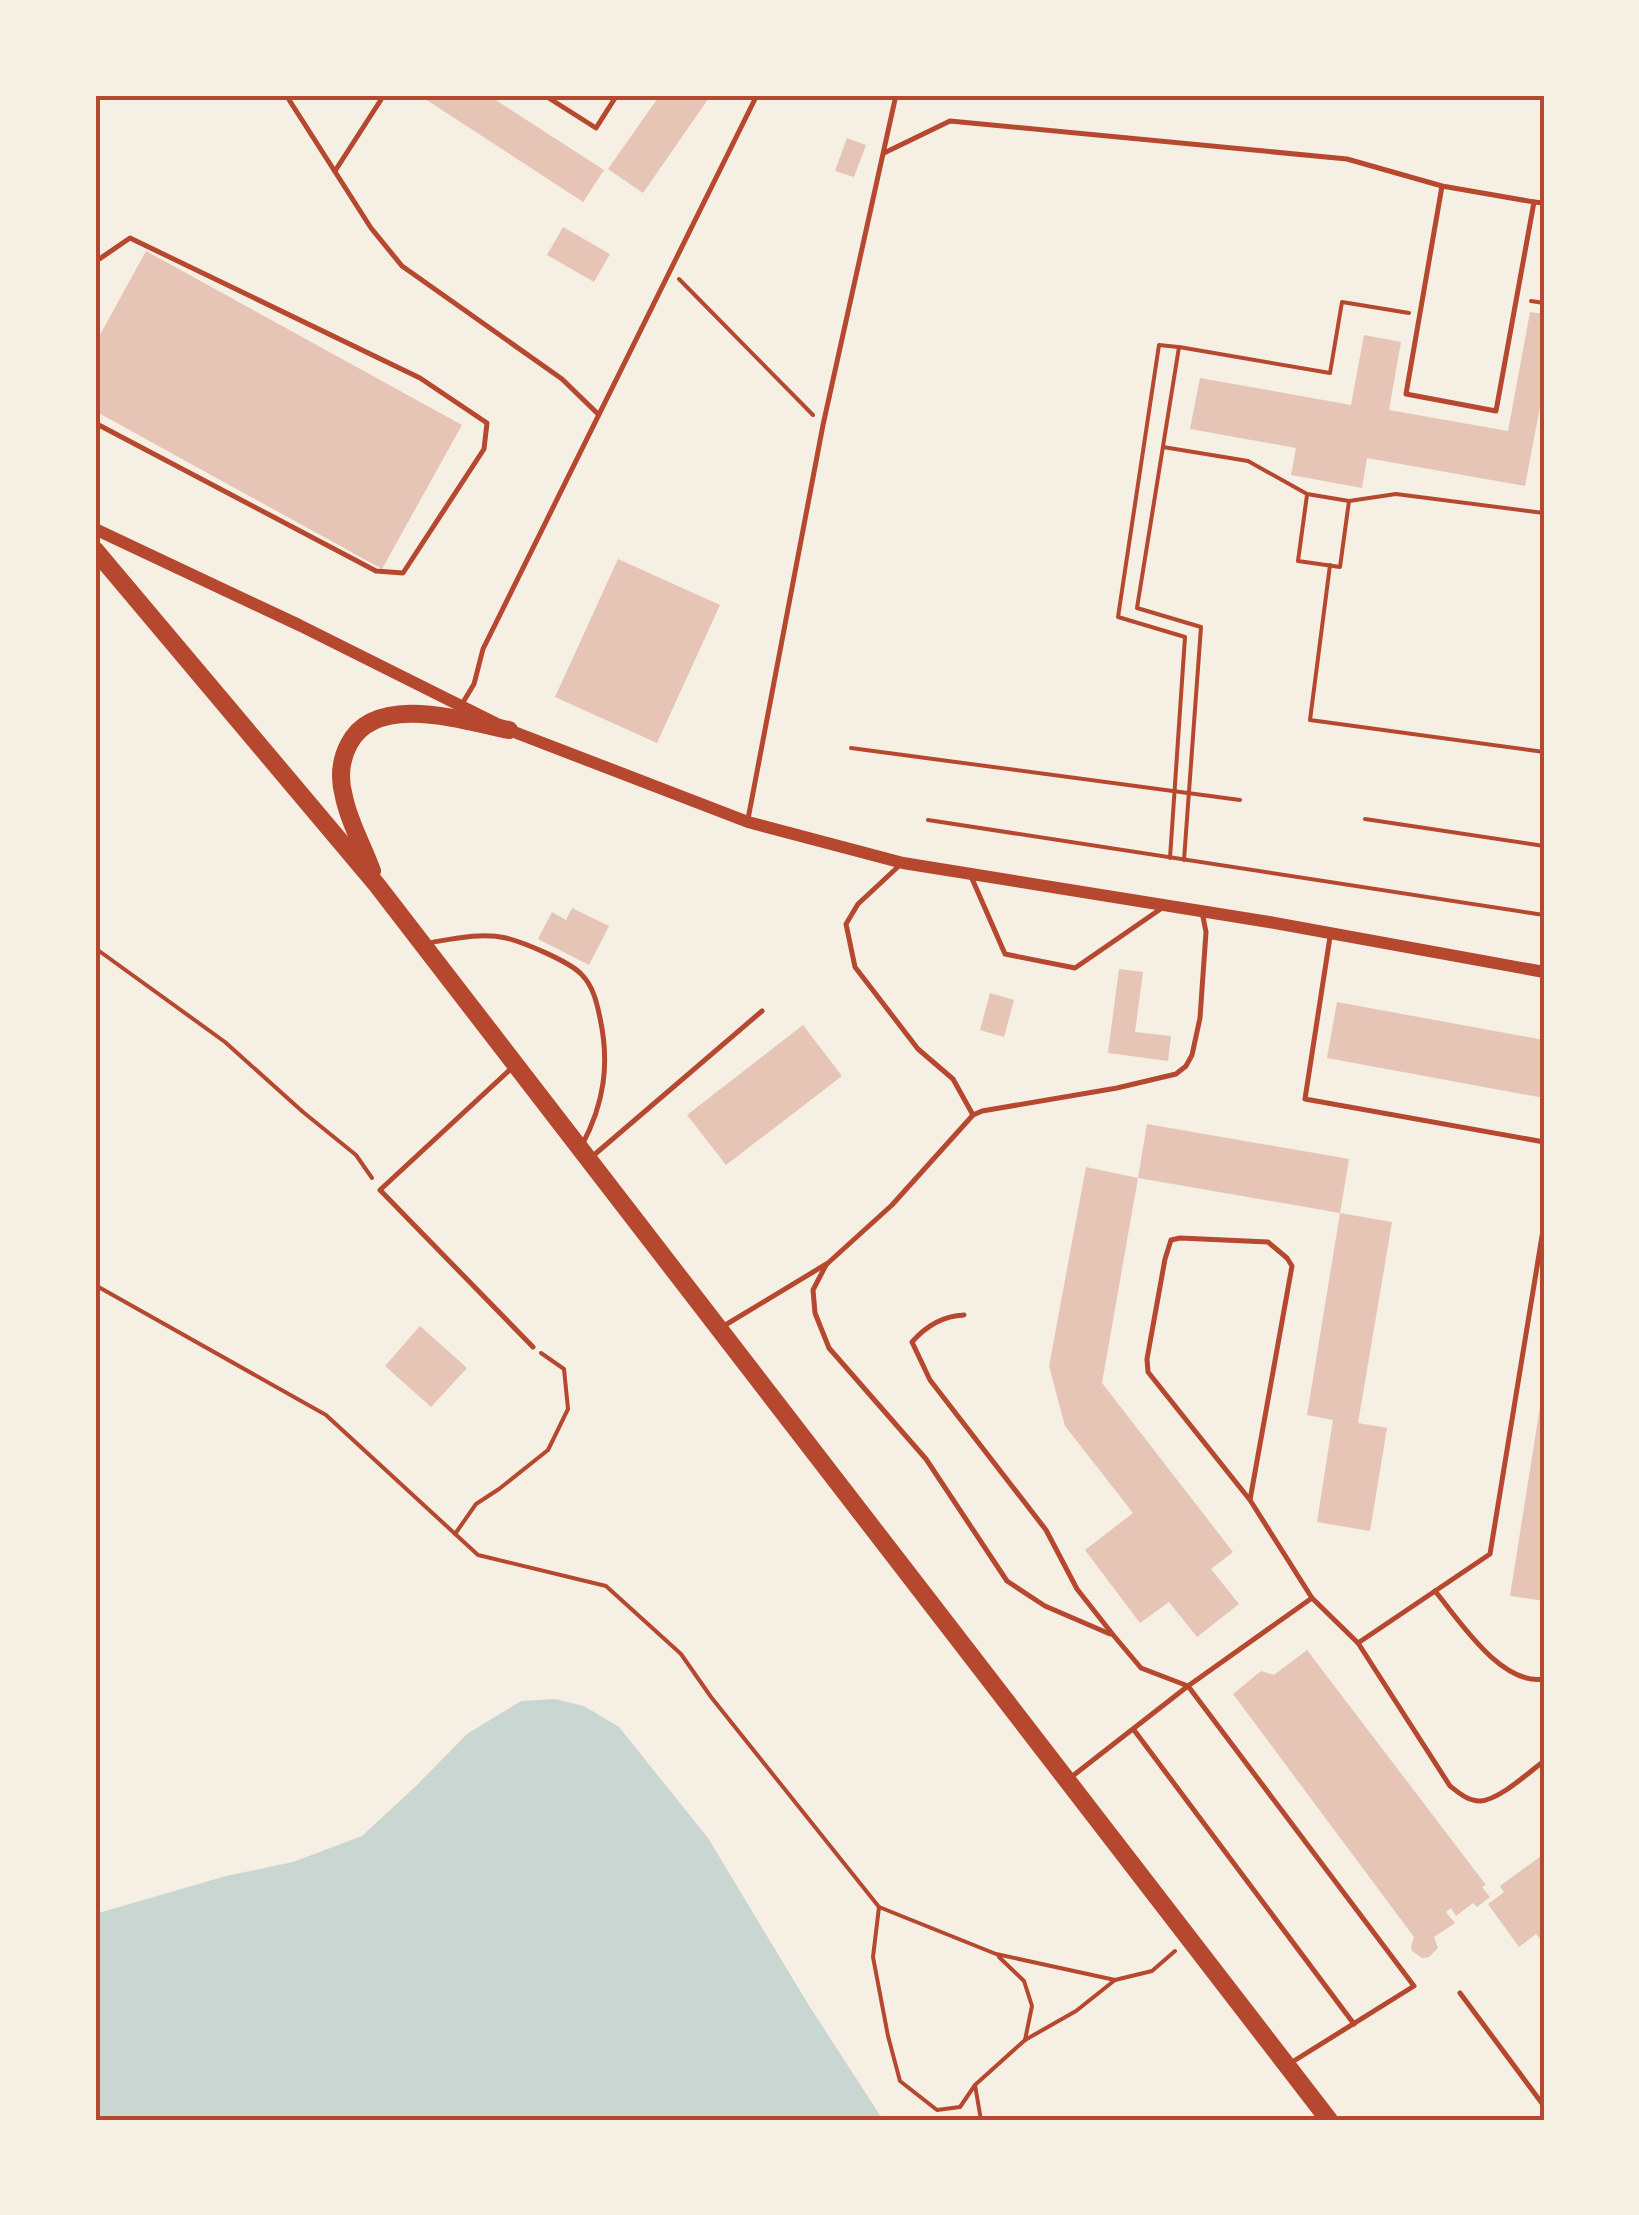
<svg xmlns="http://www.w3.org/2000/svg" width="1639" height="2215" viewBox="0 0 1639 2215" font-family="Lora,serif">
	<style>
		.water { fill: #c9d6d2 }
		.building { fill: #e6c5b7 }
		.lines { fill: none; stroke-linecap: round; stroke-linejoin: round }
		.path { stroke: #b5482f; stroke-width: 4 }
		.service { stroke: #b5482f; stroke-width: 5 }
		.tertiary { stroke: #b5482f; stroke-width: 12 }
		.trunk { stroke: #b5482f; stroke-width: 18 }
		.neatline { fill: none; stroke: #b5482f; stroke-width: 4 }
	</style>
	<rect width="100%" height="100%" fill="#f6efe4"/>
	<polygon class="water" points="555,1699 584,1706 619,1727 708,1838 808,2004 883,2120 95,2120 95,1914 226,1876 293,1862 362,1836 417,1785 467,1734 521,1701"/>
	<g class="building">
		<polygon points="419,95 488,95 604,170 583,202"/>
		<polygon points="660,95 711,95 643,193 608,169"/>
		<polygon points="847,138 866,145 854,177 835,171"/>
		<polygon points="563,227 610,254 594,282 547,255"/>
		<polygon points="146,251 462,425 382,569 95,411 95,344"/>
		<polygon points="1530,312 1544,314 1544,386 1525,486 1367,458 1362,488 1291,475 1296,448 1190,429 1200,378 1351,405 1364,335 1401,342 1389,410 1508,431"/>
		<polygon points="618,559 720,605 657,743 555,697"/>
		<polygon points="572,908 609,926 589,965 538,939 552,912 566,920"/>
		<polygon points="1119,969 1143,972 1135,1032 1171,1036 1168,1061 1108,1053"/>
		<polygon points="990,993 1014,1000 1004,1037 980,1030"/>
		<polygon points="1337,1002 1544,1040 1544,1098 1327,1058"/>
		<polygon points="803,1025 842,1076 726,1165 687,1115"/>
		<polygon points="1147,1124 1349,1159 1340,1213 1138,1178"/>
		<polygon points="1086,1167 1138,1178 1102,1383 1233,1552 1211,1569 1239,1604 1197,1637 1169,1602 1140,1623 1085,1550 1133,1513 1065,1426 1049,1366"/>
		<polygon points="1340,1213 1392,1222 1358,1423 1387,1428 1370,1531 1317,1522 1333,1420 1307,1415"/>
		<polygon points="420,1326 467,1368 431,1407 385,1366"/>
		<polygon points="1542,1394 1544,1394 1544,1601 1510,1596"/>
		<polygon points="1307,1650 1486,1885 1482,1887 1490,1897 1477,1907 1473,1903 1456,1916 1451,1908 1446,1912 1455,1923 1434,1937 1438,1948 1429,1957 1422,1958 1412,1951 1411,1946 1414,1937 1233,1694 1261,1671 1274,1675"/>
		<polygon points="1544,1854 1544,1938 1541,1940 1536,1934 1519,1947 1488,1904 1504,1892 1500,1886"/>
	</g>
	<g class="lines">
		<g class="path">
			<polyline points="679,279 813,415"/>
			<polyline points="1531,301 1544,303"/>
			<polyline points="1163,447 1248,461 1307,494 1349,501 1396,494 1544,513"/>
			<polyline points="1307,495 1298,561 1340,567 1349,501"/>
			<polyline points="1330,565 1310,720 1544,752"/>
			<polyline points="851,748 1240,800"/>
			<polyline points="1365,819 1544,846"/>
			<polyline points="928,820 1544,915"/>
			<polyline points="1170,858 1185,637 1118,617 1159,345 1178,347"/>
			<polyline points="1184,860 1201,627 1137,608 1179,347 1330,373 1342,302 1409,313"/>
			<polyline points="95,948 225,1042 303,1112 356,1155 372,1178"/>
			<polyline points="95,1285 326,1415 478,1555 606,1586 681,1654 711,1697 879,1907 996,1954 1115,1980 1152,1971 1175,1951"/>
			<polyline points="455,1534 476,1504 499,1489 548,1450 568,1409 564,1369 541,1353"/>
			<polyline points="879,1907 873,1957 888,2036 900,2081 937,2110 960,2107 975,2085"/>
			<polyline points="999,1957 1024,1981 1032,2006 1025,2040"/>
			<polyline points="981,2120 975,2085 1025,2040 1076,2011 1115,1980"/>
		</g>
		<g class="service">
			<polyline points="286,95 371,228 402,266 562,379 598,414"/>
			<polyline points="544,95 596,128 617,95"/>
			<polyline points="884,153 950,121 1347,159 1442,186 1406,394 1496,411 1534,202 1442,186"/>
			<polyline points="335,171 384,95"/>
			<polyline points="1534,202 1544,203"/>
			<polyline points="95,262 130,238 420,378 487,423 484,449 403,573 376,571 95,423"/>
			<polyline points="462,704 474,684 483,649 757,95"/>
			<polyline points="748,819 823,425 896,95"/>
			<polyline points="901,864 858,904 846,924 855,967 918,1049 953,1079 973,1115"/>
			<polyline points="970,874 1005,954 1075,968 1162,908"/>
			<polyline points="1330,937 1305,1099 1544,1142"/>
			<path d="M428,943C452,939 481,932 506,938C523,942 571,962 582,975C593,986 597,1003 600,1018C610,1064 604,1104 582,1145"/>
			<polyline points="514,1066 380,1190 533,1347"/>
			<polyline points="594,1155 762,1011"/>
			<polyline points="826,1265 813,1290 815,1313 829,1348 926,1459 1007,1581 1045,1606 1110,1634"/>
			<path d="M964,1315C942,1316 926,1326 912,1342L930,1380L1046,1530L1077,1589L1114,1636L1141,1668L1188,1686L1070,1778"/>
			<polyline points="722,1327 828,1263 892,1205 973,1115 982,1111 1117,1088 1176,1074 1186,1066 1192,1055 1200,1018 1206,932 1202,912"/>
			<polyline points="1250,1500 1292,1266 1287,1258 1268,1242 1180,1238 1171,1240 1165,1259 1147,1359 1148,1372 1250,1500 1312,1598"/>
			<path d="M1435,1591C1459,1620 1501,1686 1544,1679"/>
			<path d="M1358,1643L1450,1786C1459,1793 1468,1801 1480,1801C1499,1800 1528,1773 1544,1761"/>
			<polyline points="1134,1730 1354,2024"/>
			<polyline points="1460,1993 1544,2106"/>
			<polyline points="1289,2064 1414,1986 1188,1686 1312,1598 1358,1643 1490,1554 1544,1224"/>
		</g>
		<polyline class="tertiary" points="95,529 299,625 509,730 748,822 903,863 1269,922 1544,972"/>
		<g class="trunk">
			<polyline points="95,550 377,885 1329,2120"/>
			<path d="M372,871C363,846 349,822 344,797C339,779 340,761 349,744C376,692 464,721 509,730"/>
		</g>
	</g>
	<rect width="1639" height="2215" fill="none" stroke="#f6efe4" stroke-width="195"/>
	<rect x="98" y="98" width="1444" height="2020" class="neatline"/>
</svg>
